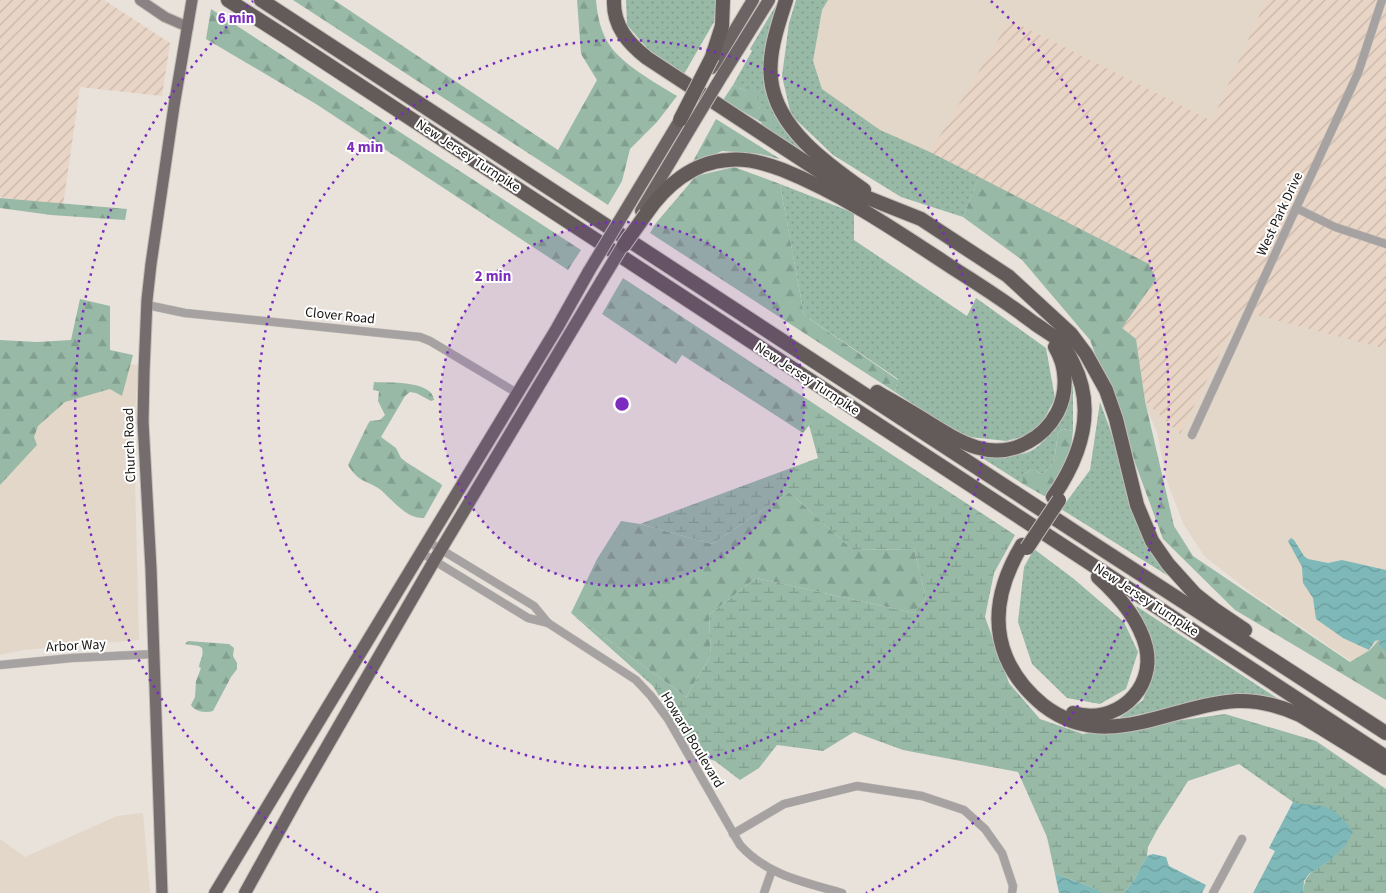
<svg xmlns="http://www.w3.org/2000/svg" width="1386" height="893" viewBox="0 0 1386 893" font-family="'Source Sans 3',sans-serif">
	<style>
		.built { fill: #e3d7ca }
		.industrial { fill: url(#industrial-furrows) }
		.green { fill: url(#green-dots) }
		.forest { fill: url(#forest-firs) }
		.wetland { fill: url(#wetland-marsh) }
		.water { fill: url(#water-waves) }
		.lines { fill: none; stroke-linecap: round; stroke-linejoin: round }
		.minor-casing { stroke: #c2bdb7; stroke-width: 9 }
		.secondary-casing { stroke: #c2bdb7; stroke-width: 12 }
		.primary-casing { stroke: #c2bdb7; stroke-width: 13 }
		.trunk-casing { stroke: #c2bdb7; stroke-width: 14 }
		.motorway-casing { stroke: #c2bdb7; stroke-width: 16 }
		.minor { stroke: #a7a2a2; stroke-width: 8 }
		.secondary { stroke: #8a8383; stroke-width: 10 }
		.primary { stroke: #756d6d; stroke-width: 11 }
		.trunk { stroke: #6c6464; stroke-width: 12 }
		.motorway { stroke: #635a5a; stroke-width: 14 }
		.trunk-bridge-casing { stroke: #c2bdb7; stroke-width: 14; stroke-linecap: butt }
		.motorway-bridge-casing { stroke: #c2bdb7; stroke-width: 16; stroke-linecap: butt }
		.trunk-bridge { stroke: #6c6464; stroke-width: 12 }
		.motorway-bridge { stroke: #635a5a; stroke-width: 14 }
		.ring { fill: none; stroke: #7b2cbf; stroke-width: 2.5; stroke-dasharray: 2.5 5 }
		.labels { text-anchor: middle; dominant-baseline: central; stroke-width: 4; stroke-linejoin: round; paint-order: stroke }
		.street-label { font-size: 14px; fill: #171513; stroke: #fff }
		.centre { fill: #7b2cbf; stroke: #fff; stroke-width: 2.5 }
		.ring-label { font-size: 15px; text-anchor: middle; font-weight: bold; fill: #7b2cbf; stroke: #fff; stroke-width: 4; stroke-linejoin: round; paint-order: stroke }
	</style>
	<defs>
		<pattern id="industrial-furrows" width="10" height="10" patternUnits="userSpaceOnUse" patternTransform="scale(1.25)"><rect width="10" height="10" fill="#e9d5c6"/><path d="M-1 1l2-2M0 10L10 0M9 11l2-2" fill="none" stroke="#c7b6a9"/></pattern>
		<pattern id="green-dots" width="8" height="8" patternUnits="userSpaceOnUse" patternTransform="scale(1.25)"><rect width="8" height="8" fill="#98b9a6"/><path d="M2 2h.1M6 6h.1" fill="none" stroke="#829e8e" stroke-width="1.8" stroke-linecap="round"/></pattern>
		<pattern id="forest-firs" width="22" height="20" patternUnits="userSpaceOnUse" patternTransform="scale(1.25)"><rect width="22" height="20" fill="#98b9a6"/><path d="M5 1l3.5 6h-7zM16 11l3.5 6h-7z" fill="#829e8e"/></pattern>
		<pattern id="wetland-marsh" width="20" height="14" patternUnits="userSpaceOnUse" patternTransform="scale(1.25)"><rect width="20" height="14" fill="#98b9a6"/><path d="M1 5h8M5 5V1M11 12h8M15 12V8" fill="none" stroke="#829e8e"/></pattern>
		<pattern id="water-waves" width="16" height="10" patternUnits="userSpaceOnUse" patternTransform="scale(1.25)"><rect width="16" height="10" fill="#7eb8b8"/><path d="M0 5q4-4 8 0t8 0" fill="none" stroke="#6c9d9d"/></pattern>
	</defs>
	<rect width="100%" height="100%" fill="#e8e2db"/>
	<g class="built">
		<polygon points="815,0 1386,0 1386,685 1254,595 1204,556 1183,523 1167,481 1157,432 1116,340 1075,283 802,77"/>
		<polygon points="0,348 138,365 134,440 139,640 67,646 23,650 0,655"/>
		<polygon points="143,813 150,893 0,893 0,839 25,857 117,816"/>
	</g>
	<g class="industrial">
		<polygon points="0,0 104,0 170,43 162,96 80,87 63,206 0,197"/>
		<polygon points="1266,0 1386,0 1386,349 1241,311 1180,434 1145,401 1136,339 1122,328 1155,279 1149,264 930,152 1010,20 1212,121"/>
	</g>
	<g class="green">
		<polygon points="626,0 716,0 714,22 684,74 649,50 627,25"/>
		<polygon points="779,0 766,78 824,166 769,131 760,109 746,91 733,85 752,51 750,49"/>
		<polygon points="796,0 828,0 822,10 813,61 822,89 880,130 930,152 979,177 963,217 901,197 833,155 791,115 782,76 789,23"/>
		<polygon points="780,184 854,213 854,240 967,316 976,298 1046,348 1055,398 1037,433 1006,441 961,436 895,392 898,379 804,315"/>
		<path d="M1073,385V431L1063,429L1058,433L1054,462L1043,474L1032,470L1023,474V484L979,456C989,455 1017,456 1026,453C1052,444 1065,408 1073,385Z"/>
		<polygon points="1100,402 1116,446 1136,516 1170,577 1061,509 1090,470"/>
		<polygon points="1034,549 1074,579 1124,622 1138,652 1126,689 1100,704 1067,698 1032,664 1018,622 1024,567"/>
		<polygon points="1136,606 1277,698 1235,694 1118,719 1143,700 1152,673 1154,647"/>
	</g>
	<g class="forest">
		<path d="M293,0H334L558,150L597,80L581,54L577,0H596C597,13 600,29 607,41C619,63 656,83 677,96L657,122L630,149L622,181L608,205Z"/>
		<polygon points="211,9 581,250 568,270 316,104 206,39"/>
		<polygon points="733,85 746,91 751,89 758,93 757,105 760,109 771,112 775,119 769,131 763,127 761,122 723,100"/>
		<polygon points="716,119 780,159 760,154 722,151 691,165"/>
		<polygon points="734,167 780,184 804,315 898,380 895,392 650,233 656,223 696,176"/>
		<polygon points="979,177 1149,264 1156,279 1122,328 1136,339 1145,401 1174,526 1193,556 1350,662 1370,650 1379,640 1386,650 1386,700 1235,610 1163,539 1090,340 1022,260 963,217"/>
		<polygon points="0,198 127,209 125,220 51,215 0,208"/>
		<polygon points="623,278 822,409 803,433 682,355 676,364 602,314"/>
		<polygon points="80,299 110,306 110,350 133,355 122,396 110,389 65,402 38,426 34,437 37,445 0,485 0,340 37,342 71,340"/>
		<path d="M374,382C389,383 432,380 434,400L431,401L416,393L410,392L405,396L381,437L396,448L401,458L406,462L441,484L442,486L424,518C407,519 393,501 382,491C369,480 359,484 348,465L368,424L370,421L380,420L385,415L378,401L379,391L373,390Z"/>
		<polygon points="1063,429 1073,431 1071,447 1064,466 1053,483 1052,489 1046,497 1023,484 1023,474 1032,470 1043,474 1054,462 1058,433"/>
		<polygon points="789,492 853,550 914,549 926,598 914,613 756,578 709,615 711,655 686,697 571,613 597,559 621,521 640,524 712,544"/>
		<path d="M188,641L229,644L234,648L233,656L237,663V669L231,677L213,711C205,713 195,712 191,705L195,697L196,681L201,668L199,667C200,659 204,657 202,648L199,646L185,644Z"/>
	</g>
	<path class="wetland" d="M822,409L1015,535L994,573L985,617L1009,683L1040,719L1083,734L1225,714L1316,741L1386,789V893H1303C1305,873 1312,872 1328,862L1310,805H1303L1293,802L1239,764L1188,781L1157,830L1148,847L1147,856L1134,880L1124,893H1103L1084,884L1055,874L1047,837L1018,772L903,750L854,732L823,751L777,745L759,768L740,780L715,761L694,754L653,686L571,613L686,697L711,655L709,615L756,578L914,613L926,598L914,549L853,550L789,492L712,544L640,524L818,458L809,425Z"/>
	<g class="water">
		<polygon points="1291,538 1294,540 1304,556 1308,559 1328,563 1342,560 1386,570 1386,651 1380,646 1379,640 1375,641 1369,650 1343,638 1316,619 1313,598 1303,583 1302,567 1288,541"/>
		<path d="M1293,802C1303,805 1312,804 1322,806C1334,809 1347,821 1353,832L1345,846L1328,862L1309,874L1304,881L1303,893H1253L1275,851L1269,848Z"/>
		<polygon points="1153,854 1166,857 1169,866 1206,885 1202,893 1124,893 1134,880 1147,856"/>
		<polygon points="1055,874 1084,884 1103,893 1059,893"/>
	</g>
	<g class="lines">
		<defs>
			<g id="minor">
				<polyline points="1296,208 1335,227 1386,244"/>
				<polyline points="147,305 185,313 420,337 430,341 517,393"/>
				<polyline points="1192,435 1358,73 1382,0"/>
				<path d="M427,541L534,606L548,623L636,680L651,696L668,719L740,845C767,875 803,882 842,893"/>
				<polyline points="420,552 528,618 548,623"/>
				<polyline points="0,665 72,658 155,654"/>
				<polyline points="733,834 784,804 857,786 922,796 964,810 985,829 1002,853 1013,886 1012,893"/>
				<polyline points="764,893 772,870"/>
				<polyline points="1213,893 1242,839"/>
			</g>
			<polyline id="secondary" points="140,0 165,17 188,27"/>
			<polyline id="primary" points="162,893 151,569 143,422 144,371 147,300 151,264 174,106 192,0"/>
			<g id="trunk">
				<polyline points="712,68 753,0"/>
				<polyline points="723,74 769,0"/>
				<polyline points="630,203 680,120"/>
				<polyline points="641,211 691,127"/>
				<polyline points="215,893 557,328 589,271"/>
				<polyline points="245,893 299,795 434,561 602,280"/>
			</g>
			<g id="motorway">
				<polyline points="228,0 286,37 1386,757"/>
				<polyline points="261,0 1080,535 1386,733"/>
				<path d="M614,0C613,26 628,43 647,58L848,190L921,219L1008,276L1071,334L1086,354L1106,390L1116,419L1137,505L1152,541L1168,564L1195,594L1214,609L1245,630"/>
				<path d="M786,0C778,25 768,53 771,79C776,128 827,164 864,190"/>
				<polyline points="712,57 722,26 723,0"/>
				<path d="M646,214C665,186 693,162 728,160C747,158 765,163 783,170C845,195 901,234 956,270C983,287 1009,304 1034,323C1041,328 1049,333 1056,338C1063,345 1069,354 1073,363C1097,410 1081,456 1053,497"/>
				<path d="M877,392C894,402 910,411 926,421C958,441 991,463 1028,442C1041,435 1050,426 1057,413C1068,392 1067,367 1055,347"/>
				<path d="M1022,545C1001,580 990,618 1006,657C1014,676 1027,692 1043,705C1106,754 1169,705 1237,701C1259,700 1280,706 1300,715L1386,768"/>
				<path d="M1073,713C1115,726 1156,690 1146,647C1139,619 1119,596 1098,577"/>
			</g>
		</defs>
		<use href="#minor" class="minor-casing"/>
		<use href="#secondary" class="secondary-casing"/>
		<use href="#primary" class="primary-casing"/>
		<use href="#trunk" class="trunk-casing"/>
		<use href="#motorway" class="motorway-casing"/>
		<use href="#minor" class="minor"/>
		<use href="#secondary" class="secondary"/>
		<use href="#primary" class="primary"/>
		<use href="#trunk" class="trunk"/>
		<use href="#motorway" class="motorway"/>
		<defs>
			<g id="trunk-bridge">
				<polyline points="691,127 723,74"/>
				<polyline points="589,271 630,203"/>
				<polyline points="602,280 628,237"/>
			</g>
			<g id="motorway-bridge">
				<polyline points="680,120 712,57"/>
				<polyline points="624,245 646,214"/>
				<polyline points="1027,548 1059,500"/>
			</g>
		</defs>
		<use href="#trunk-bridge" class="trunk-bridge-casing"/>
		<use href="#motorway-bridge" class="motorway-bridge-casing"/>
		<use href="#trunk-bridge" class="trunk-bridge"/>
		<use href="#motorway-bridge" class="motorway-bridge"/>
	</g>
	<circle cx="622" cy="404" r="182" fill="#7b2cbf" fill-opacity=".12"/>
	<g class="ring">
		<circle cx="622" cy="404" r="182"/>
		<circle cx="622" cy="404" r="364"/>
		<path d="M378 893A546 546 0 0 1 253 1M991 1A546 546 0 0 1 866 893"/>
	</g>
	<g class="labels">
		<g class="street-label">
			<text transform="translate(468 156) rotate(33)">New Jersey Turnpike</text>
			<text transform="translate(1280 214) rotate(-65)">West Park Drive</text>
			<text transform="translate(340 316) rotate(6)">Clover Road</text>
			<text transform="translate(807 379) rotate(33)">New Jersey Turnpike</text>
			<text transform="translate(130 445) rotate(-92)">Church Road</text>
			<text transform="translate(1146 600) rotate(33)">New Jersey Turnpike</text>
			<text transform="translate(76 646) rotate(-3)">Arbor Way</text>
			<text transform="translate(692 740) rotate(59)">Howard Boulevard</text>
		</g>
	</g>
	<circle cx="622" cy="404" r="8" class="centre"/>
	<g class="ring-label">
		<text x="236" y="23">6 min</text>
		<text x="365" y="152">4 min</text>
		<text x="493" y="281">2 min</text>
	</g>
</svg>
